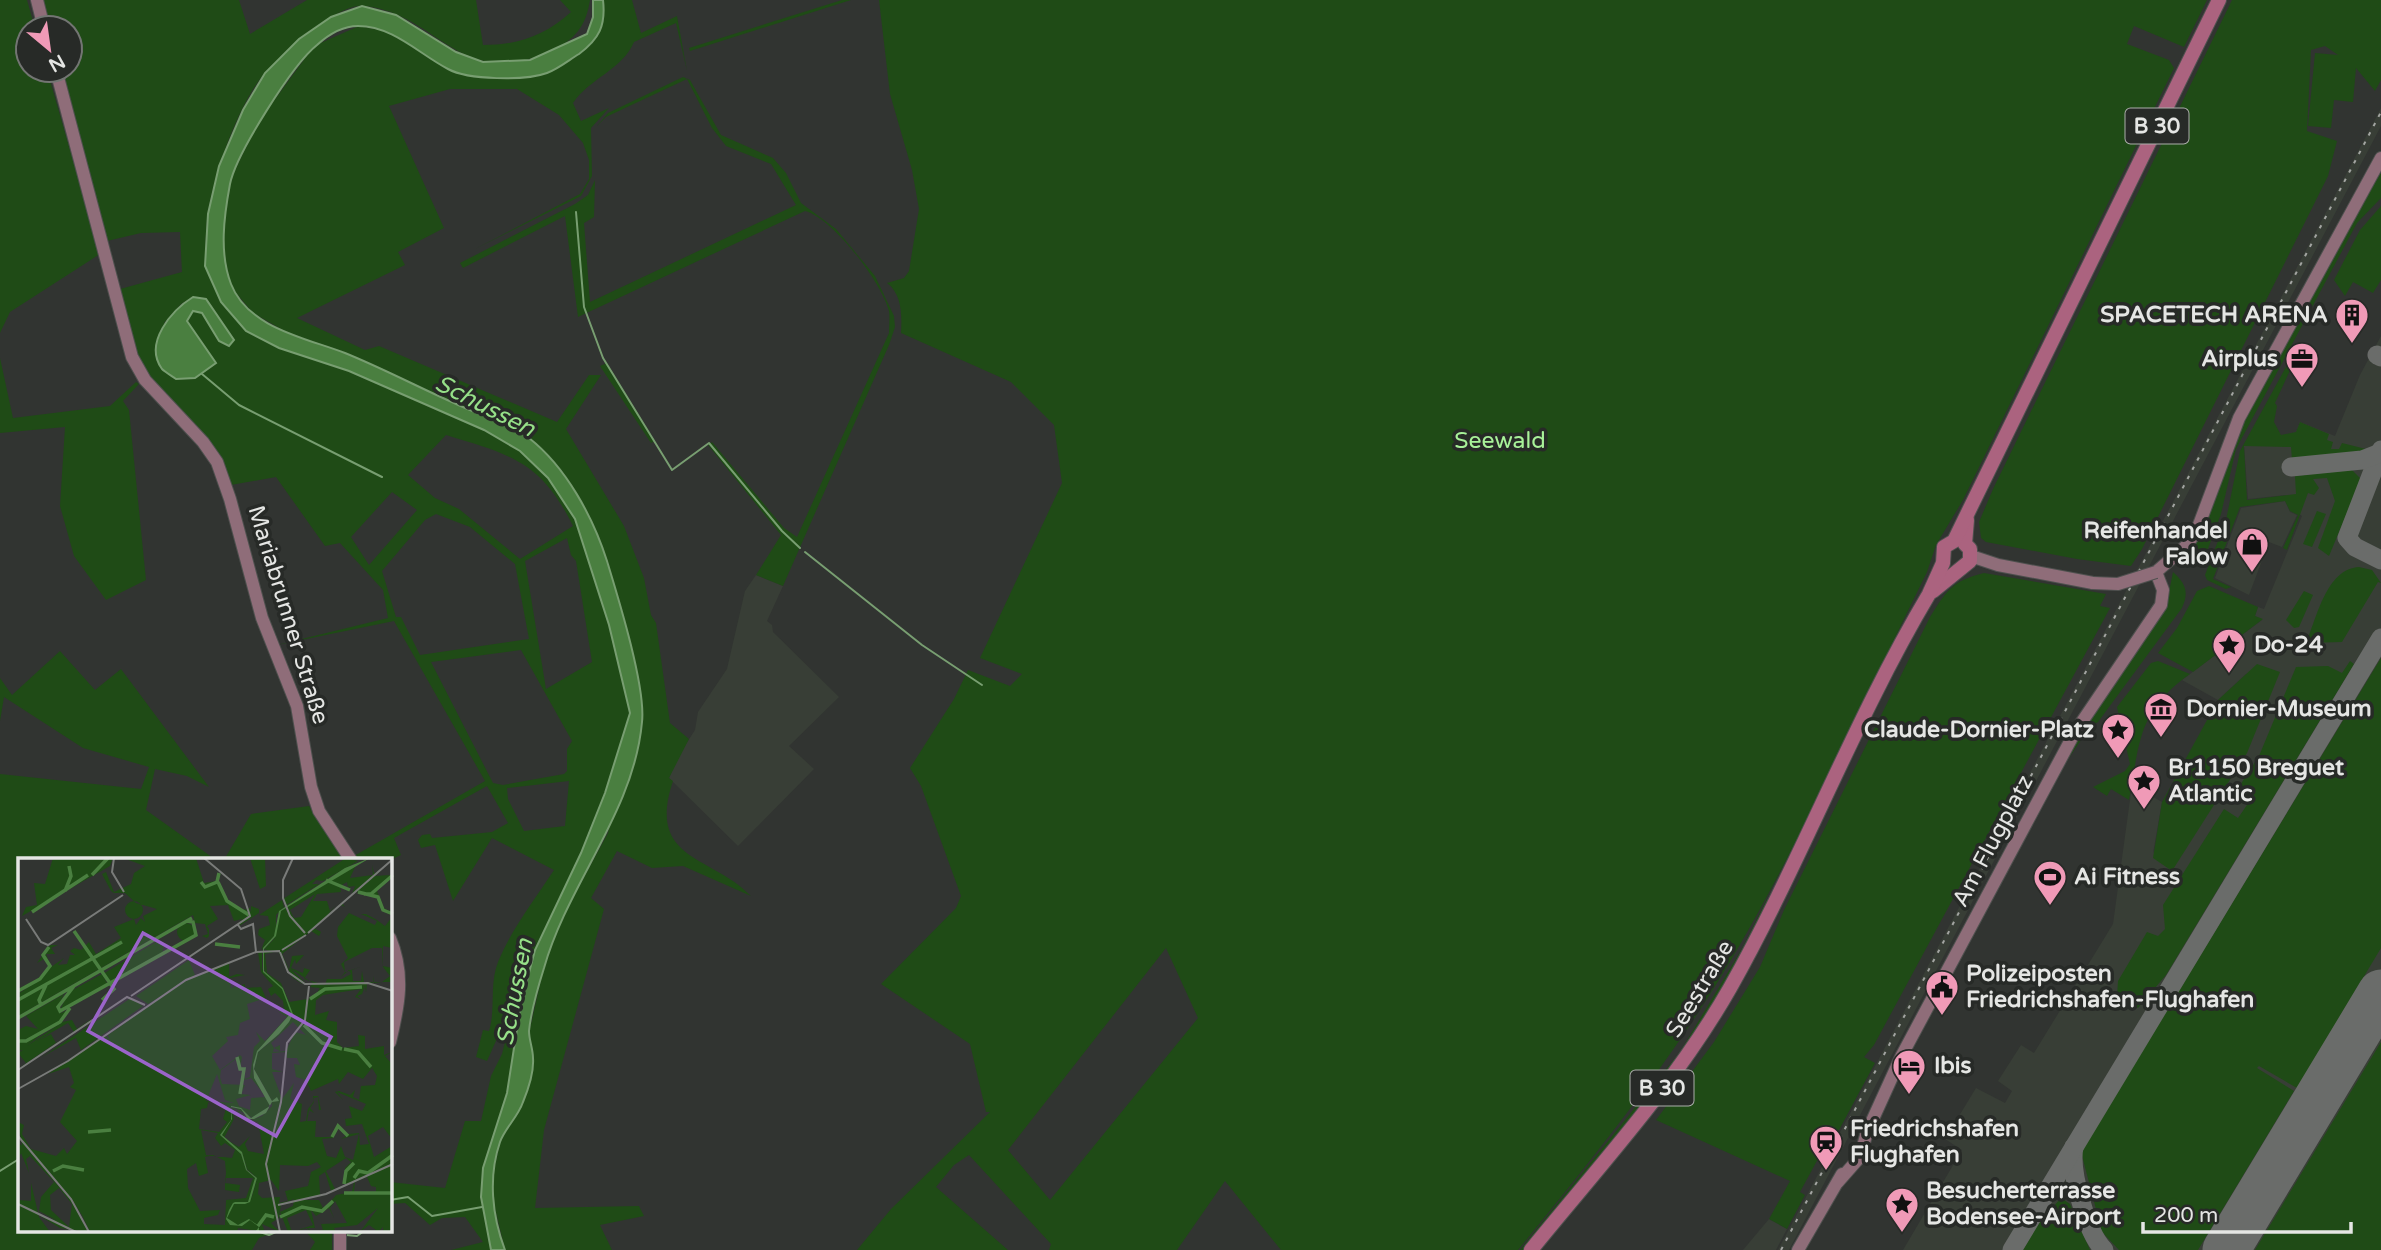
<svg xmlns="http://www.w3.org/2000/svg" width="2381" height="1250" viewBox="0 0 2381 1250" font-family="'Varela Round',sans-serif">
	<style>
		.built { fill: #383e36 }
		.green { fill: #1f4b16; fill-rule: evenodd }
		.water { fill: #4a7f40; stroke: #789e71; stroke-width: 2 }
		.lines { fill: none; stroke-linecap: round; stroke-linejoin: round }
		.stream { stroke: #789e71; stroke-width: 2 }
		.taxiway { stroke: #6a6c6a; stroke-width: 19 }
		.runway { stroke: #6a6c6a; stroke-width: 47 }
		.secondary-casing { stroke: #4e504e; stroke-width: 14 }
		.primary-casing { stroke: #4e504e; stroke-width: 16 }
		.secondary { stroke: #8f6d79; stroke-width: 12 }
		.primary { stroke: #ab637f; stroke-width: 14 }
		.rail { stroke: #a3a5a2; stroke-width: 2; stroke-dasharray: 3.5 7; stroke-linecap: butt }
		.secondary-bridge-casing { stroke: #4e504e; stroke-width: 14; stroke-linecap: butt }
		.secondary-bridge { stroke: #8f6d79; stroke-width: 12 }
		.labels { text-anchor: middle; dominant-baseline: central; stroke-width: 7; stroke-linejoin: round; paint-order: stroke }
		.shield { fill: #272a27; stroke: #acaeab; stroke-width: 2 }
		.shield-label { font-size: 21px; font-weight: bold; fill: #e5e6e4 }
		.poi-label { font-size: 23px; font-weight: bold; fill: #e5e6e4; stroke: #272a27; text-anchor: start }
		.park-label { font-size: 23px; fill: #a8f299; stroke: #272a27 }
		.street-label { font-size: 23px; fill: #e5e6e4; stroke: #272a27 }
		.water-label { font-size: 24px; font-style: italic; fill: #96e088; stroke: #272a27 }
		.inset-river { fill: none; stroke: #4a7f40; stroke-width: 3.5 }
		.inset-road { fill: none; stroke: #797b79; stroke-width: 2 }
		.view { fill: #9b64ca; fill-opacity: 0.15; stroke: #9b64ca; stroke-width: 3.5 }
		.inset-edge { fill: none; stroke: #e5e6e4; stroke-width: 3.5 }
	</style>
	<rect width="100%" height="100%" fill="#313431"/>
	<g class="built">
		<polygon points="2381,108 2381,126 1789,1250 1778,1250"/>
		<polygon points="2381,336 2381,1250 1903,1250 1962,1150 1945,1139 1976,1088 2005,1103 2012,1091 1998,1081 2021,1045 2034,1053 2113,924 2132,785 2162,802 2153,853 2247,673 2218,700 2182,680 2262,620 2255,616 2258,607 2264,609 2302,516 2290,507 2286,495 2248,499 2244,446 2296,432 2300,422 2335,436 2360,375"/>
		<polygon points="2285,501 2290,512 2297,515 2282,547 2269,542 2249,595 2215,578 2241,508"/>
		<polygon points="756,575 783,586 767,621 772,625 773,632 839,697 789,746 814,769 738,846 669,778 677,758 695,730 698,712 727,669 745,591"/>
		<polygon points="1769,1219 1787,1229 1776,1250 1743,1250"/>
	</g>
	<g class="green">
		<polygon points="0,0 27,0 35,28 28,28 28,70 47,70 100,254 10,312 0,333"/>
		<path d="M41,0H239L250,34L307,0H476L483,45C517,45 545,36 571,12L560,0H590C586,26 575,40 551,51C459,92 440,15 365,6C345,4 324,23 310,34C296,47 279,58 266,72C239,101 214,175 208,213C205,230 206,249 205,266L279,348L349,371L484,430L520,451L549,478L575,518L609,625L630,713L605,793L581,853L535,950L521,1002L507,1093L483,1168L481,1197L491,1250H451L483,1242L465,1217L442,1218L430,1225L405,1203L390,1204V1182L445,1188L465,1121H481L491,1076L502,1054L508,1030L504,1023L487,1061L476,1057L483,1030L489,1031C496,1009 489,985 498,962C511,930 535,899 554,870L492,838L453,901L435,845L421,848L418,840L422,835L430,834L432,838L492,832L508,823L487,786L394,838L401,855L390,860H357L354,856L485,781L394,621L277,645L388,618L383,590L340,543L325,546L276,477L231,485L140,369L120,289L182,272L180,232L141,233L107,241L60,70H70V28H48ZM193,297L234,340L210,326L202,313L193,310L187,321L209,353L164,323L181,304ZM446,435C511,455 541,461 573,526L520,559L459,509L435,498L408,475ZM392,492L417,510L369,565L351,537ZM436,514L470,527L515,564L529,639L420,655L401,617H396L382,571L425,520ZM567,538L571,555L576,561L592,662L546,689L525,561ZM521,650L572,741L567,749V771L564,774L503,785L493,783L431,662ZM569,781L565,826L524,831L508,799L507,788Z"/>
		<path d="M603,0H632L641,33L677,16L687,71L676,23L634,42C622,70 590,78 573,103L581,121L609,108L591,128L592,176L581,196L475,249L580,194L589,179V160L583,143L559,115L517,89H450L389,106L444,228L398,252L405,265L297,318L365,350L379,346L557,422L589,375H601L566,429L624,526L644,578L651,615L656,623L670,723L689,739L669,778L673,781C646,861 712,855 751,896L683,866L652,868L617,851L591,898L604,909L544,1130L535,1208L639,1206L644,1216L600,1225L612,1250H505L493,1200V1174L501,1139L522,1105L534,1061L529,1033L543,971L558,925L608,833L637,678L621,613L606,556L528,438L348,354L288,333L253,313L231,287L224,253V216L232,176L259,121L314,46L359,26L390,32L453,72L572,59L604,6Z"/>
		<polygon points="842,0 851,0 690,51 689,48"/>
		<path d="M879,0H2207L2184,47L2134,26L2127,44L2169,60L2174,68L1963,500L1936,545L1927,572C1862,703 1803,839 1728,965C1667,1067 1593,1158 1518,1250H1281L1225,1181L1177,1250H1049L1051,1244L969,1155L954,1165L936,1187L1008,1250H857L891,1209L990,1112H986L970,1044L881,984L956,908L961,896L921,786L910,768L954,699L968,670L1010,686L1022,674L980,658L1062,483L1054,425L1011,382L901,333C902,315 902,294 887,283L904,278L909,271L919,209L912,170L890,94ZM1166,948L1198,1018L1050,1200L1008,1150Z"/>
		<polygon points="2232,0 2381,0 2381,80 2375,91 2356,68 2353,102 2334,100 2331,128 2308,126 2315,53 2338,55 2325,46 2311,50 2307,131 2337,141 2328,176 2142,549 2131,566 2077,559 1986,542 1981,538 1979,522 1993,489"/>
		<path d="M683,77L690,80L721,135L773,158L786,173L801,203L836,229L875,276L894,316L895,327L889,345L783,586L756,575L781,535L708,445L712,442L784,528L797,537L889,333C889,326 890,318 889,311C882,283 833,218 805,211L578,317L565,216L463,268L460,263L575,204L588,195L595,180L594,217L584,223L590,302L796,205L771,164L726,146L712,128L687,79L606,117L597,126L608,113Z"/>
		<path d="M2381,173V198L2357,223L2236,449L2221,514L2203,562L2191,565L2183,559C2214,523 2216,475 2236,433C2280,345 2328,256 2381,173Z"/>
		<polygon points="2381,206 2381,280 2373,293 2353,282 2345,296 2334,280 2360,230"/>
		<polygon points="2297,355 2275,403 2277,406 2274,422 2281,435 2296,432 2300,422 2329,434 2327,440 2333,442 2331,449 2339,449 2342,443 2366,449 2365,453 2292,460 2291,447 2244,446 2247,500 2296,494 2295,476 2352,470 2361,479 2329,556 2318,548 2335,501 2327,478 2313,479 2319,488 2314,495 2308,493 2287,550 2283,548 2298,515 2290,511 2285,501 2240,507 2213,579 2231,587 2226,589 2207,580 2205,575 2226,520 2240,451 2292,356"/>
		<polygon points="0,358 13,418 110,406 136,382 139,384 123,401 129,410 146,580 106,600 74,556 60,506 65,427 0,433"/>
		<polygon points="607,363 655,441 651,443 600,366"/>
		<polygon points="2317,511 2326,514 2312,547 2303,544"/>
		<path d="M2359,567L2372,570L2381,583L2378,582L2342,642L2306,643C2317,618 2326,569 2359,567Z"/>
		<path d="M2173,572C2186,584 2189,592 2182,608L2098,722L2090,727L2062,768L2085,724L2170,587Z"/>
		<path d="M1984,573L2106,594L2100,606L2110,608L1874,1045L1864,1057L1875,1063L1824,1158L1819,1157L1800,1192L1805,1195L1787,1229L1769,1219L1790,1181L1656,1120L1714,1042L1760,967L1784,910L1930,617C1947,590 1952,581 1984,573Z"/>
		<polygon points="2209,586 2258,607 2255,616 2263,619 2193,672 2158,653 2177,628 2197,591"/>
		<polygon points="2304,591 2313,595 2299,627 2294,628 2286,620"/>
		<polygon points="60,651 95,690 121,669 209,787 187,776 155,769 146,810 216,860 19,860 19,1231 278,1231 259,1238 252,1250 0,1250 0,774 141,789 149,767 83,748 4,697 0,721 0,678 12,695"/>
		<polygon points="2381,658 2381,948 2297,1088 2259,1066 2257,1068 2294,1091 2198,1250 2119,1250 2102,1232 2081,1152"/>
		<path d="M2158,661L2190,674C2138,711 2140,740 2129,800L2111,789L2107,796L2093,787L2125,771L2130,764L2117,707L2151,663Z"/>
		<polygon points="2350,661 2354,664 2166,975 2138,1008 2117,997 2118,981 2147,932 2158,936 2165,929 2163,905 2224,809 2238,818 2247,805 2233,796 2259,756 2296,667 2328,666 2342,673"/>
		<polygon points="2257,664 2280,672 2247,753 2172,871 2153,858 2162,802 2218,700"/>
		<polygon points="309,806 344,860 224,860 251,814"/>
		<polygon points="1767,899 1768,905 1725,986 1658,1088 1526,1250 1520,1250 1680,1052 1743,947"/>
		<polygon points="2381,1042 2381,1250 2255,1250"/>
		<polygon points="2061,1198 2070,1204 2090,1250 2023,1250 2038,1224"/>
		<polygon points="305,1231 332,1231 332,1250 310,1250 315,1242"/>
	</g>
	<g class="water">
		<path d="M593,0H603C606,26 599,39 579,54C569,60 558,69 547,73C525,81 468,80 448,69C419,54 393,26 358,26C343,26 328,35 317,45C293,64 236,154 230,184C224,216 219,253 231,284C248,328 306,338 345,353C382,368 418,387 454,403C477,414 508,423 529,438C566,467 593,517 607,561C618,597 646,687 642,722C634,812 568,883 544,968C538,987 531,1011 529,1031C529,1040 533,1049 533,1058C534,1071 528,1090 523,1102C518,1117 505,1128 500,1142C488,1177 492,1216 505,1250H491L481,1197L483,1168L507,1093L521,1003L535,950L581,853L605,793L630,713L609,625L575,519L548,478L520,451L484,430L349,371L279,348L246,331L221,302L205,266L208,214L219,166L243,110L265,73L299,39L331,17L362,6L396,15L456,52L483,62L530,60L587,34L593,17Z"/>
		<path d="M193,297L206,299L234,340L229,346L219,341L202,313L193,311L187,321L216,363L195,378L176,379C172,376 165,372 162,369C143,343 172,310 193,297Z"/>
	</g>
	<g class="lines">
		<g class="stream">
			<polyline points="576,212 584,307 603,358 672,470 709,443 782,531 800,548"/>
			<polyline points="202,374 239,405 382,477"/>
			<polyline points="805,552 922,645 982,685"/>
			<polyline points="0,1171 19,1159"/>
			<polyline points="390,1200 408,1197 432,1216 482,1207"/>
			<polyline points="257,1231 269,1235 278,1231"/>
			<polyline points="346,1235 357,1236 364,1231"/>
		</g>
		<g class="taxiway">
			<polyline points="2377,355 2381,357"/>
			<polyline points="2381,450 2347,538 2355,547 2381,560"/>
			<polyline points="2291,467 2362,460 2380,453"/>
			<path d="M2074,1147C2069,1171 2087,1233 2104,1250"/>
			<polyline points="2012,1250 2381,638"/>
		</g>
		<polyline class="runway" points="2226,1250 2381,993"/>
		<defs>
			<g id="secondary">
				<polyline points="37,0 44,28"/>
				<polyline points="56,70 132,357 145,380 203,442 217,462 230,499 262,618 297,706 311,787 319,811 351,860"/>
				<polyline points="1971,556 1998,565 2093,583"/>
				<path d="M390,938C405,974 399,1005 390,1042"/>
				<polyline points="1838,1182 1860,1157 1867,1132 1902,1055 2075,732 2161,605 2163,590 2156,572 2187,545 2197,530 2239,418 2381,158"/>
				<polyline points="340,1231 340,1250"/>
				<polyline points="1798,1250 1842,1174"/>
			</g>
			<g id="primary">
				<polyline points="1933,591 1970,561 1970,549 1965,544 1967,520"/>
				<path d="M1531,1250C1600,1165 1676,1083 1730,988C1802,860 1854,720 1929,594L1943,563L1944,547L1954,541L2219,0"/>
			</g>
		</defs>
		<use href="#secondary" class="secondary-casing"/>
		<use href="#primary" class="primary-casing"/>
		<use href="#secondary" class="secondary"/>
		<use href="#primary" class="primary"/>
		<polyline class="rail" points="1781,1250 2381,112"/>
		<defs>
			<polyline id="secondary-bridge" points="2093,583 2118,584 2156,572"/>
		</defs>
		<use href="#secondary-bridge" class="secondary-bridge-casing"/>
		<use href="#secondary-bridge" class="secondary-bridge"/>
	</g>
	<defs>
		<symbol id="building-pin" viewBox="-11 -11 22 30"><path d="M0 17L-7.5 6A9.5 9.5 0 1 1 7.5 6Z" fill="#f09ab7" stroke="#272a27"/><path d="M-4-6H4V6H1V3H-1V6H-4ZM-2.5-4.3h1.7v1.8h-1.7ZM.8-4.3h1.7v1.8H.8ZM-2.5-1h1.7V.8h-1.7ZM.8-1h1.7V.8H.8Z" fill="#111"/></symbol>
		<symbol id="office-pin" viewBox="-11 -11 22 30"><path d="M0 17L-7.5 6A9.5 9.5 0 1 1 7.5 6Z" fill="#f09ab7" stroke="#272a27"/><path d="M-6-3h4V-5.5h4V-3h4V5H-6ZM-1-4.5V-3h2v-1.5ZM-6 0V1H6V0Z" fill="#111"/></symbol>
		<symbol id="shop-pin" viewBox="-11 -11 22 30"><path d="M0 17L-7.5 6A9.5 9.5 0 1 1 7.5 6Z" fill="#f09ab7" stroke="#272a27"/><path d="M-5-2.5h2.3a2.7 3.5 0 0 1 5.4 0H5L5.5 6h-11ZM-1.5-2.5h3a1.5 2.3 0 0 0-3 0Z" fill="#111"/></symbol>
		<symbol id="sight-pin" viewBox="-11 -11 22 30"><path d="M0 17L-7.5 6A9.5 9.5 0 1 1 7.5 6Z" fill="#f09ab7" stroke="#272a27"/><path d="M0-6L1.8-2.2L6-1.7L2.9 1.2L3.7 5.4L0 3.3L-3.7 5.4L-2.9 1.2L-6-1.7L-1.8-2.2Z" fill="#111"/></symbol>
		<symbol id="museum-pin" viewBox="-11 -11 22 30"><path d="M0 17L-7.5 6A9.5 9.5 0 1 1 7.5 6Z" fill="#f09ab7" stroke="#272a27"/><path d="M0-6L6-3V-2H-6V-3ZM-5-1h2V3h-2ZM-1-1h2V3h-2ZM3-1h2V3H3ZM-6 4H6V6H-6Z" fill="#111"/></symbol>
		<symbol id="stadium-pin" viewBox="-11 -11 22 30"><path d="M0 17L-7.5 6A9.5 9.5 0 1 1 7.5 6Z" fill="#f09ab7" stroke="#272a27"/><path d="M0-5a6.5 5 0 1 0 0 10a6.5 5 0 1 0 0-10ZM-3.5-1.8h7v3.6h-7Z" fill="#111"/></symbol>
		<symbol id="civic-pin" viewBox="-11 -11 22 30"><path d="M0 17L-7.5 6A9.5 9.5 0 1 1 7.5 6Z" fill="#f09ab7" stroke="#272a27"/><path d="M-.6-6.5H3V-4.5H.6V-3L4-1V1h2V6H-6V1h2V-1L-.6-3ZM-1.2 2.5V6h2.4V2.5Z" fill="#111"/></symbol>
		<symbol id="hotel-pin" viewBox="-11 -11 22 30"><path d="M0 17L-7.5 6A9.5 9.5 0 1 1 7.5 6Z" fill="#f09ab7" stroke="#272a27"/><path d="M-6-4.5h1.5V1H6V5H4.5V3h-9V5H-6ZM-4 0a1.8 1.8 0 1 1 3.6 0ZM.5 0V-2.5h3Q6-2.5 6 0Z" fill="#111"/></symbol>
		<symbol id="station-pin" viewBox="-11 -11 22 30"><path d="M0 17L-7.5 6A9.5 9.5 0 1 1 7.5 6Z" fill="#f09ab7" stroke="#272a27"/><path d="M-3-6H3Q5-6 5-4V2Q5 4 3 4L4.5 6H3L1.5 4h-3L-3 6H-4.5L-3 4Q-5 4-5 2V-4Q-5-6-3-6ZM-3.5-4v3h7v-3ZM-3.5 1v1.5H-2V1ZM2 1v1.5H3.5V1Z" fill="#111"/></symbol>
	</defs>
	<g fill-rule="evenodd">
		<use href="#building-pin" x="2333" y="296" width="38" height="52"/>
		<use href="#office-pin" x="2283" y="340" width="38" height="52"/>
		<use href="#shop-pin" x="2233" y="525" width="38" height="52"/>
		<use href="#sight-pin" x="2210" y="626" width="38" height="52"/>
		<use href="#museum-pin" x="2142" y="690" width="38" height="52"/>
		<use href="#sight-pin" x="2099" y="711" width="38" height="52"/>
		<use href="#sight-pin" x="2125" y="762" width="38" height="52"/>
		<use href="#stadium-pin" x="2031" y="858" width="38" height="52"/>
		<use href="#civic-pin" x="1923" y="968" width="38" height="52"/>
		<use href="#hotel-pin" x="1890" y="1047" width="38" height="52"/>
		<use href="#station-pin" x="1807" y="1123" width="38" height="52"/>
		<use href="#sight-pin" x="1883" y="1185" width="38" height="52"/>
	</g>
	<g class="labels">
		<g class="shield">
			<rect x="2125.5" y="108.5" width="63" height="35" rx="5"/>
			<rect x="1630.5" y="1070.5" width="63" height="35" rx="5"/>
		</g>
		<g class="shield-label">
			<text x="2157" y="126">B 30</text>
			<text x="1662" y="1088">B 30</text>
		</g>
		<g class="poi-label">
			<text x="2328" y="315" text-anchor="end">SPACETECH ARENA</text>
			<text x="2278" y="359" text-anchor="end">Airplus</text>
			<text x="2228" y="531" text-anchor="end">Reifenhandel<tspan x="2228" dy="26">Falow</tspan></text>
			<text x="2254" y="645">Do-24</text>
			<text x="2186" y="709">Dornier-Museum</text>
			<text x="2094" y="730" text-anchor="end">Claude-Dornier-Platz</text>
			<text x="2168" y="768">Br1150 Breguet<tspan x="2168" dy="26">Atlantic</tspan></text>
			<text x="2074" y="877">Ai Fitness</text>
			<text x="1966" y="974">Polizeiposten<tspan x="1966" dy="26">Friedrichshafen-Flughafen</tspan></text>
			<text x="1934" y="1066">Ibis</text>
			<text x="1850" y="1129">Friedrichshafen<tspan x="1850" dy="26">Flughafen</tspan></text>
			<text x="1926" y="1191">Besucherterrasse<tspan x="1926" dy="26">Bodensee-Airport</tspan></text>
		</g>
		<g class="park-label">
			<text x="1500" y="441">Seewald</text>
		</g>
		<g class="street-label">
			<text transform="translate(288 615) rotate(73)">Mariabrunner Straße</text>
			<text transform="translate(1993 841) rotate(-62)">Am Flugplatz</text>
			<text transform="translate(1700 989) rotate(-59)">Seestraße</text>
		</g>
		<g class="water-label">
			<text transform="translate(485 406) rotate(27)">Schussen</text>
			<text transform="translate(515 992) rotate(-79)">Schussen</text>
		</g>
	</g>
	<g transform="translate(18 858)">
		<rect width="374" height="374" fill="#313431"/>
		<path d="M35,0H95L92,8L4,58L8,49L19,47L16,25L27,26ZM105,0H178L186,25L198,23L210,43L226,52L232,50L233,55V48L241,51V55L221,68L224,61L216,63L210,47L192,48L200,61L189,68L191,71V78L189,80L184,78L190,76L187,66L177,65L175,57L0,158V136L16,126L0,135V131L21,120L31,108L26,101L19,105L32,87H40L33,90L37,96H28L33,109L46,100L40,107L49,106L52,97H57L52,93L56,90L63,92L71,84L78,96L103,80L96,69L116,61L118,67L123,60L127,64L125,58L139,51L118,45L107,35H96L93,33L84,16L88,14L96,34L113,26L116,15L127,8ZM232,0H247L248,28L242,31ZM328,0L340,3L305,23L298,22L294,26H301L267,48L265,41ZM339,5L332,20L355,17L354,7L356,15L363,13L356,18L372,17L359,33L366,50L371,53L374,49V57L365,53L359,40L338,34L331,40L341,29L334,36L337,28L330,29L329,24L322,28L323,34L299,36L295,43H309L312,53L318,47L310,56L324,45L327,49L323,47L296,70L303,74L301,78L293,73L264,96L271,112L274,98L305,81L274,98L286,97L278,106L286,108L278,106L277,101L273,110L285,115L286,110L292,112L286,121L307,127L309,121H324L333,116L331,112L323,119L327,114L323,106L330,100L319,78L320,69L331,55L357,67L359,63L343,56H348L359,62L367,68L374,59V90L365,88V108L374,110V124H345L349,126L348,134L347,128L344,136L339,138L343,141L337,139L343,131L305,137L298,142L297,157L311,153L308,162L319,164V184L325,190L341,188L340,177L347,178V191L366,188V197L374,194L367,198L374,206V281L365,269L350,278L356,299L374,288V374H365V369L360,374H354L358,372L351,367L342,374L360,350L339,367L316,370L318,374H296L305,372L303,366L329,365L317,343L312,350L316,360L311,350L298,358L293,352L297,370H290L293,374L289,370L270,374L262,354L275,348L276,341L263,346L261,360L253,365L262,374L244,366L247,374L220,370L219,374H72L65,359L54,341L26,312L53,342L70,374L42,370L22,358L38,362L21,353L23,339L36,324L12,298L8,301L11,315L3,295L0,304V286L4,287L0,264L6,267L4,276L13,291L38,298L46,290L49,296L59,283L42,264L58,232L52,229L56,225L51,209L30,216L88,178L91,182L90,177L165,124L220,101L211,105V119L219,116L227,117L212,120L213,130L227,126V130L243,129L248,140L229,146L232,161L222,165L220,177L208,179L210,183L194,198L202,212L222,197L224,199L222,211L218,201L203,212L202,219L204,226L227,227L223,236L233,237L218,241L221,248L232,252L233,240L248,239L233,220L226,222V214L227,221L232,219L236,189L242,183L238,174L247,183L269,159L261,154L266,151L265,143L257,135L253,138L250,131L255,128L243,114L240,94H244V111L249,119L245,106L246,94L251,93L246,91L256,81L258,76L243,92L247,82L240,77L241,71L252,67L250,58L241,57L264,42L266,49L258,57V71L263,53L267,50L274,60L268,49ZM297,36L283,59L276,60L272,52ZM354,90H364L365,109L372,118L364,124L356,125V118L355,125L346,124L344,113L343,123H335L334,112L342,109L327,114L326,104ZM260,93L275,120L283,125L289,127L273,111L295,125L292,129L302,130L296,140L271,144L263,125L249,115L247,96ZM275,164L288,177L277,174L268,193L255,194L256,190L262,193V187L256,190L253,185ZM268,166L258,179L240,194L236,211L253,241L254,248L244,258L233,262L214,250V261L204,277L224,294L229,311L239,320L233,342L237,320L228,312L223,296L202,277L213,262V248L235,260L250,251L252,242L236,220L235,207L241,191ZM268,194L269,200H279L282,207L276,206L278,219L288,222L293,233L320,221L321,226L330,214L345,221L354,210L359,218L357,227L343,228L341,242L335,239L337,232L332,237L321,233L317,234L325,242L319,234L348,246L344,253L331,248L334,260L327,261L328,268L344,266L351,286L342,287L341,275L330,276L320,268L312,279H297L298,263H289L291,252L296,255L292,250L296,244V240L300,239L301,252H303L300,238H295L296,243L290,251L288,263L282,264L284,246L272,241L276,225L264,241L254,214H265L254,211V195ZM199,216L207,242L216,245L188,243ZM191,241L209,247L205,261L209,264L201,274L181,271L183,251L189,250ZM214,252L222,253L220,260L240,264L246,296L230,293L227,286L232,278L221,289L206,280L216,261ZM319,269L329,277L323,281L341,276L335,302L327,299L323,288L318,300L309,298L304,281L315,280ZM183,272L200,275L197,280L203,288L207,285L217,292L214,300L188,297ZM195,297L207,303L208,315L207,323V332L221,334L222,327L207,325L208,320H235L228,340L208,342L207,367L186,366V360L200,357L202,352L182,353L170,330L169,311L178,305L181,318L190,315L187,299ZM328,300L333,304L327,310V328L322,330L336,324L334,334L318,337L306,352L301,342H279L307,337L302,336L301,318L307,314L313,333L317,331L308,313ZM299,304L303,309L293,314L290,328L267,333L270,343L261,345L262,339L244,340L240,336L241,325L253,322L261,333L262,307L290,308ZM349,319L353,328L358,329V336L336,334L337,324ZM41,330L54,346L51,369L33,352L32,337ZM288,352L295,367L274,374L269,360ZM107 52a9 9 0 1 1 18 0a9 9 0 1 1-18 0ZM159 74a9 9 0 1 1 18 0a9 9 0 1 1-18 0ZM141,82L146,87L144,96L94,124L85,116ZM171,102L177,117L130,146L118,138ZM84,116L90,127L42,152L51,134ZM46,136L39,150L43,155L50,152L44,162L10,182H0V172L8,168L20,171L8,158ZM113,140L125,148L63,192L58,180L24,199ZM75,160L68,166L45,181L56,174L50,165L17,184L33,176L38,185L42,182L0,211L8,205L0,195L5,192L0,193V184L25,175L9,188L44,164L54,162L59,171ZM13,325L21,359L32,374H0V342L13,343Z" fill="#1f4b16" fill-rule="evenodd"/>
		<path d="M352,0L263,53L258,78L246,91V113L265,130L275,156L271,164L261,176L240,194L236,211L254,243L259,239L261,243L254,244L248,255L236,261H230L223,251L213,249L214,261L204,277L224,294L229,312L239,320L232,344L227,346H216L209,360L220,367L231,361L241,368V373L237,374L241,369L232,362L224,368L212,367L208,361L211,352L215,345L217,344H230L237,320L228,312L223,296L202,277L213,262V248L223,250L233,260L252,248L236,220L235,207L239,193L273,155L264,131L245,114V90L256,78L261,53L327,10Z" fill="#4a7f40"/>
		<path class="inset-river" d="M74,17L90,0M308,22L332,32M183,24L187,29L199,24L201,15M200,24L209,43L231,57M47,33L53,18L51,8M340,34L360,39L365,52L375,56M346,36H353L375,17M14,54L70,17M56,73L96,131L84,142M197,86L222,89M56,128L40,149L42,153L178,77L175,64L169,63M0,133L22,121L32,108L25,97L31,89M292,141L307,131L344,129M0,142L104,84M23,147L21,142L28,127M0,160L174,60M286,167L304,185L324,191M0,183H8L42,164L52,150M326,191L340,194L353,209M219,199L222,211H226L222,236M70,274L93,272M314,279L320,268L330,278M35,313L45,308L66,312M336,320L341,313L350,315L375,297M326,326L328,313L336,305M326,335H375M262,359L284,349L304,353L315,343M240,368L248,357L256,359"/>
		<path class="inset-road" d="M96,0L94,14L106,34M275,0L265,22V40L272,58L287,75M8,61L23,84L30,87L105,37M220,67L223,71L235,66L238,94M290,75L375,1M264,92L288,77M262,94L270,114L287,126L350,125L375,133M113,138L232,58L223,31L186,0M0,212L109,139L127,147M0,231L50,203L168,122L238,94L262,93M0,278L53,341L71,374M0,346L58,374M260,347L308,336L375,306M262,374L248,306L263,244L269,185L287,162L291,128"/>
		<path class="view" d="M125,75L313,179L258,278L70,173Z"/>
		<rect width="374" height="374" class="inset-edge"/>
	</g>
	<g transform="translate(49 49) rotate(151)"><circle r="33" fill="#272a27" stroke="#737573" stroke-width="2"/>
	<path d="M0-5L12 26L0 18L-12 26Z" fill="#f09ab7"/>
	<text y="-10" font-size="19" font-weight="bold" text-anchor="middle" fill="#e5e6e4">N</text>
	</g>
	<path d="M2143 1222v10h208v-10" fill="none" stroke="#e5e6e4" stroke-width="3.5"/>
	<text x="2154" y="1222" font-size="21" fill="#e5e6e4" stroke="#272a27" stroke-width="5" paint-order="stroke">200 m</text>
</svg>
